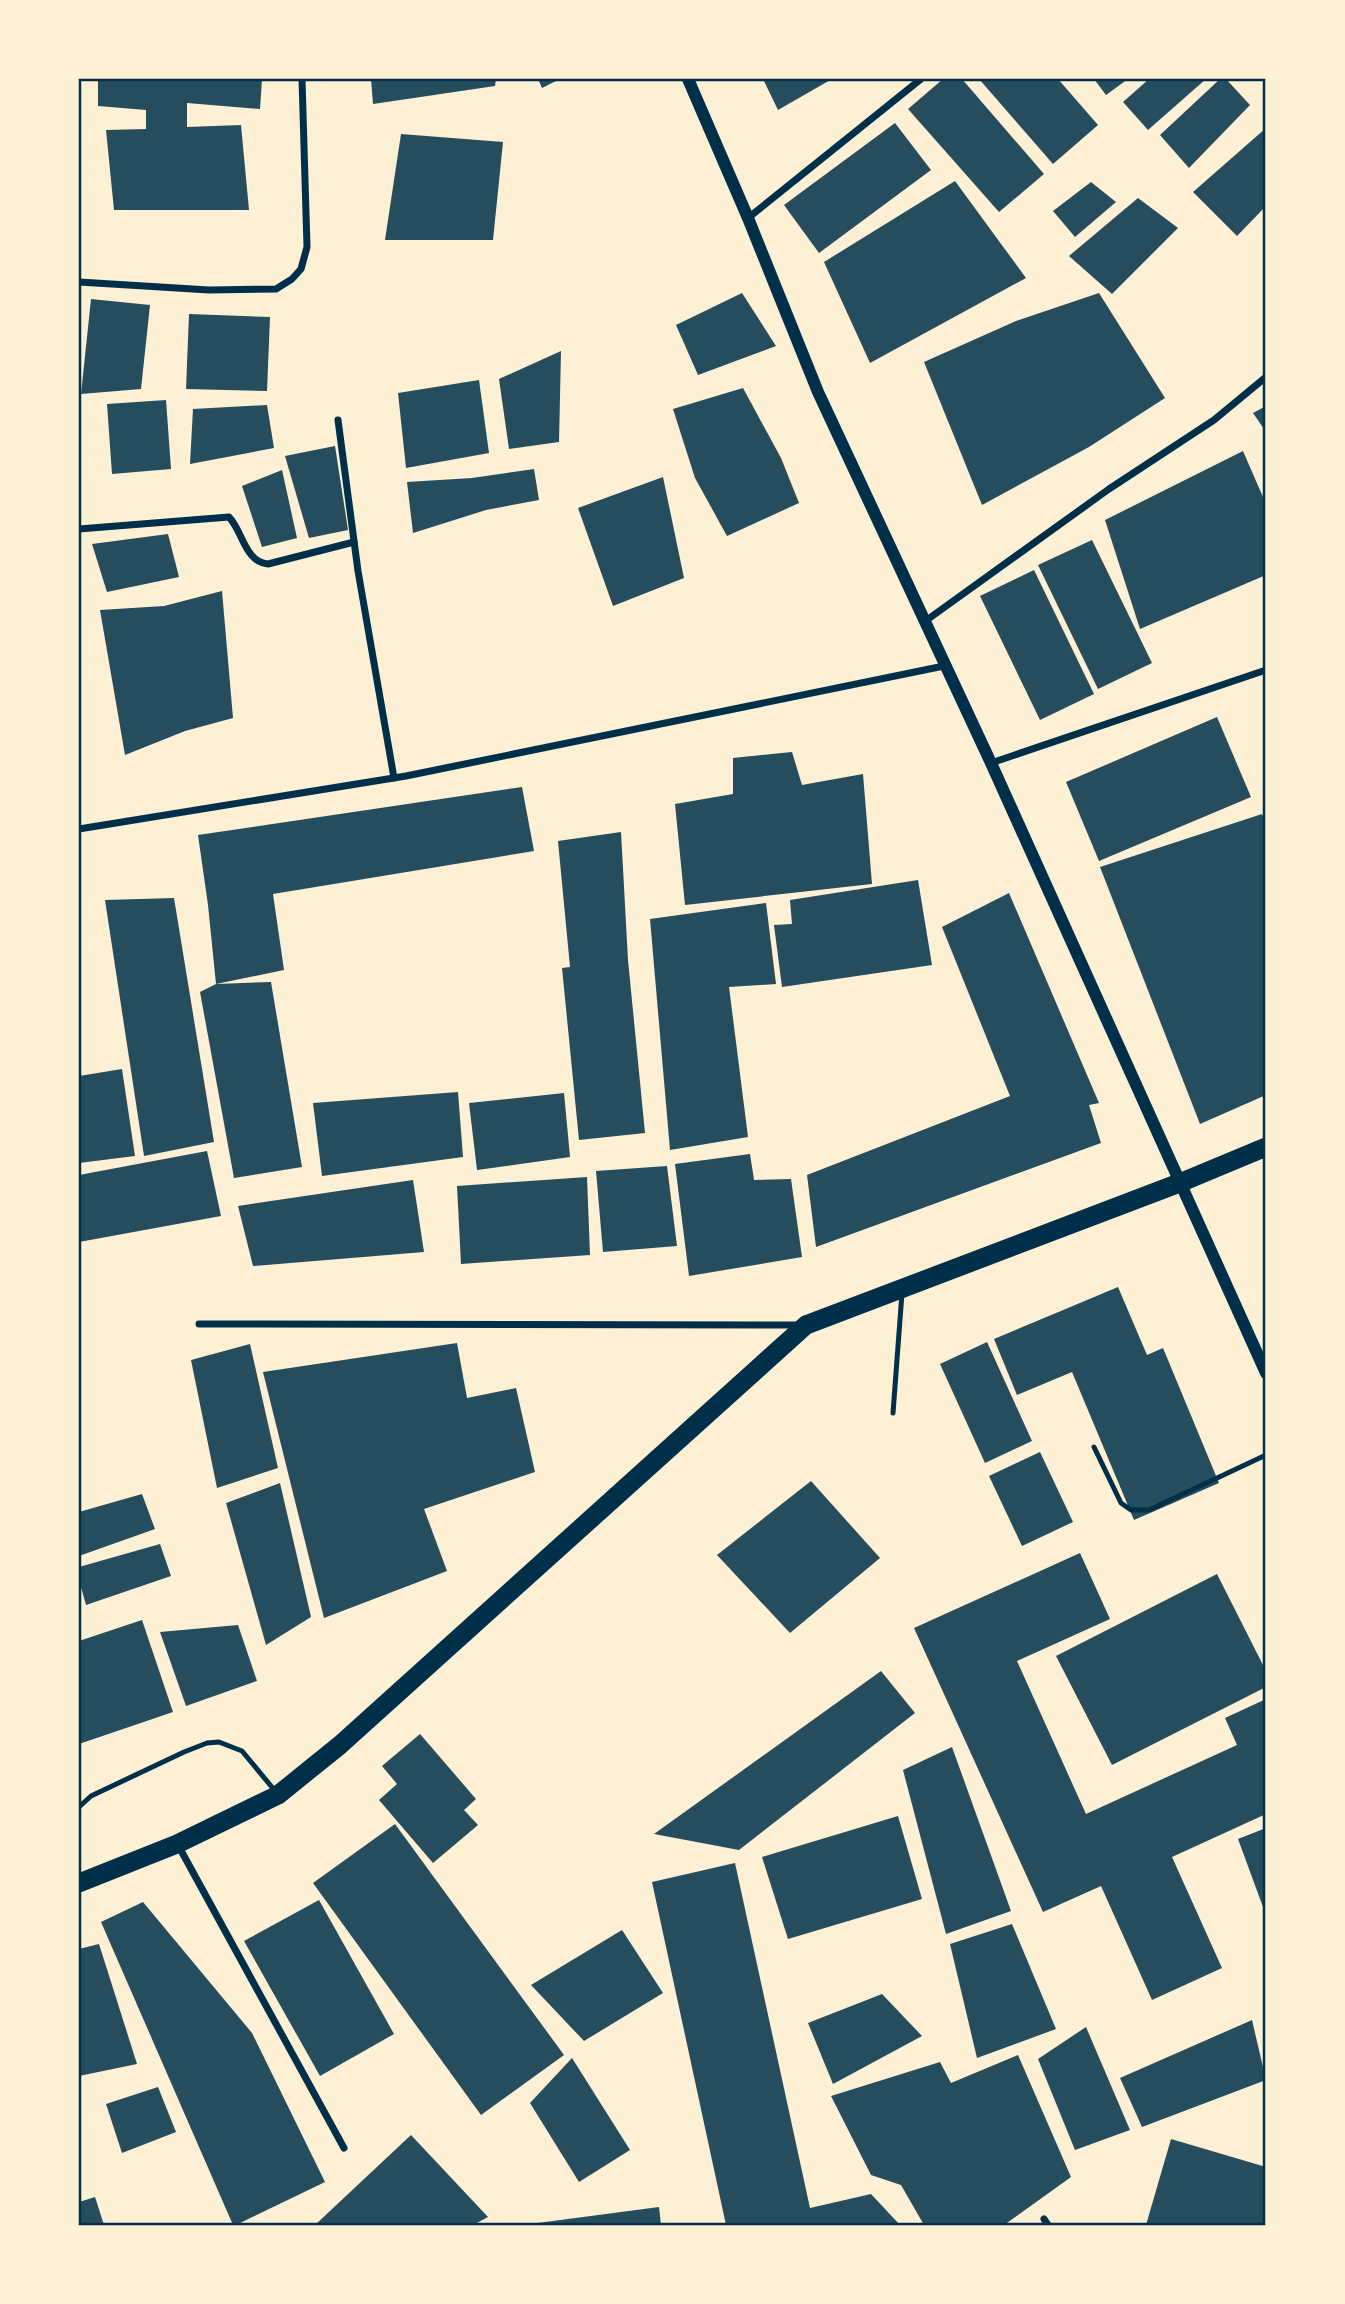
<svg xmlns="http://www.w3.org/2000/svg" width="1345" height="2304" viewBox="0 0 1345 2304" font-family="'DejaVu Sans',sans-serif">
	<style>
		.building { fill: #264d5e }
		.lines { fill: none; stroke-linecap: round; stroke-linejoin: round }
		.service { stroke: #003049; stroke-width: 5 }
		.minor { stroke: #003049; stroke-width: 7 }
		.tertiary { stroke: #003049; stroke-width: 12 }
		.trunk { stroke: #003049; stroke-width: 19 }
		.neatline { fill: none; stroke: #003049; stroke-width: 2.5 }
	</style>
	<rect width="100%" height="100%" fill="#fdf0d5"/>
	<g class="building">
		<polygon points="98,79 262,79 260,109 187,103 187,127 241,125 249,210 114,210 106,130 146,129 146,110 98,106"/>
		<polygon points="371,79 496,79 495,86 373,104"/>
		<polygon points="538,79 560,79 542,88"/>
		<polygon points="763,79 832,79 778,110"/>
		<polygon points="943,79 962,79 1044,174 999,212 908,109"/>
		<polygon points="979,79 1058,79 1098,125 1053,164"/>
		<polygon points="1094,79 1128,79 1106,95"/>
		<polygon points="1149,79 1206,79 1148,130 1123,102"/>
		<polygon points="1220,79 1226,79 1250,105 1189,168 1160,135"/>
		<polygon points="895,123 931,170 819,253 784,205"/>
		<polygon points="1266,128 1266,206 1237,236 1193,192"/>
		<polygon points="401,134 503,142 493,240 385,240"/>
		<polygon points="955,181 1026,278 870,363 824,262"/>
		<polygon points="1091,182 1116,202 1075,237 1053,211"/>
		<polygon points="1138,198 1178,228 1112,294 1069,256"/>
		<polygon points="742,293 776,346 698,375 676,325"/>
		<polygon points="1099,293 1165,398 1089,447 982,505 924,362 1016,321"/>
		<polygon points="91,299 150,305 141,389 81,394"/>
		<polygon points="189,314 270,317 267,391 186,389"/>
		<polygon points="561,351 559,442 509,449 499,379"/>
		<polygon points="479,380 489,453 406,468 398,393"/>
		<polygon points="743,388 781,458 799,503 727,536 695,478 673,409"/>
		<polygon points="166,400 171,469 112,474 107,404"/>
		<polygon points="267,405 274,448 190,464 193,409"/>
		<polygon points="1266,406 1266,432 1253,413"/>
		<polygon points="335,446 348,530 309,538 285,456"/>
		<polygon points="1243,451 1266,504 1266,575 1140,629 1105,520"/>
		<polygon points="534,469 539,500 486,510 413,533 407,482 472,478"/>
		<polygon points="282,470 297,538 262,547 242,486"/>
		<polygon points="663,477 684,578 613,606 578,508"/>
		<polygon points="168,534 179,577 107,592 92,544"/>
		<polygon points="1092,540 1152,663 1098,689 1038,565"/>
		<polygon points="1034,570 1094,694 1040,720 980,596"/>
		<polygon points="222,591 233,718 185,731 125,755 100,610 164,606"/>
		<polygon points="1217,717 1251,797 1099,861 1066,782"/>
		<polygon points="792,752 802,785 863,774 872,884 685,905 675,804 733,794 733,758"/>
		<polygon points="522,787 534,851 273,894 284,970 216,984 208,905 198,835"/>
		<polygon points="1262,814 1266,823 1266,1095 1200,1124 1100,867"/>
		<polygon points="621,832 628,960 645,1133 579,1140 562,968 570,967 558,841"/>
		<polygon points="918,880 932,965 782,987 774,925 792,924 790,900"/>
		<polygon points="1009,893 1099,1103 1089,1105 1101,1143 816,1247 807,1175 1010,1096 942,927"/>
		<polygon points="174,898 214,1142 144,1156 105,900"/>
		<polygon points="766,903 776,984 729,987 748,1137 670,1150 650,919"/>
		<polygon points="271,982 302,1167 234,1178 200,992 216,984"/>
		<polygon points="122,1069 135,1156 79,1163 79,1076"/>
		<polygon points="458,1092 463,1157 322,1176 313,1103"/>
		<polygon points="564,1093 570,1157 477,1170 469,1103"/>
		<polygon points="207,1151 221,1216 79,1242 79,1175"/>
		<polygon points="750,1154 754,1180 791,1179 802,1257 689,1276 675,1164"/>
		<polygon points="667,1166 677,1246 603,1252 596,1171"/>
		<polygon points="587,1177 590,1255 461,1264 457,1186"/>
		<polygon points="413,1180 424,1252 253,1266 238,1206"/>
		<polygon points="1118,1287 1147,1355 1163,1348 1219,1483 1134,1520 1072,1372 1017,1395 994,1339"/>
		<polygon points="987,1342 1032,1441 985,1463 940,1364"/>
		<polygon points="457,1343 467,1398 516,1388 535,1472 424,1509 447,1571 324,1618 263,1372"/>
		<polygon points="250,1344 278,1468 217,1488 191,1360"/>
		<polygon points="1040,1452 1073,1522 1022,1546 989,1476"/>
		<polygon points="811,1481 880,1558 790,1633 717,1555"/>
		<polygon points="280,1483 311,1617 266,1645 226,1503"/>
		<polygon points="142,1494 155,1529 79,1556 79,1512"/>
		<polygon points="160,1544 171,1576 86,1605 79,1580 79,1567"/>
		<polygon points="1080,1553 1110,1619 1017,1661 1086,1814 1237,1745 1225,1718 1266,1699 1266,1814 1172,1857 1222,1968 1152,2000 1101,1886 1043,1912 914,1628"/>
		<polygon points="1217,1574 1266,1671 1266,1687 1112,1765 1056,1656"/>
		<polygon points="142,1620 173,1712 79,1744 79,1641"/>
		<polygon points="238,1625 257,1681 186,1706 160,1632"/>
		<polygon points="881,1671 915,1713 739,1850 654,1834"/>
		<polygon points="420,1734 476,1799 464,1810 478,1825 433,1863 379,1800 397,1784 382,1766"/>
		<polygon points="952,1747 1011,1911 946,1934 903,1770"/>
		<polygon points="898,1816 922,1899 788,1939 762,1857"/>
		<polygon points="395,1824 564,2055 481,2115 313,1883"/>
		<polygon points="1266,1828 1266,1906 1263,1907 1238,1839"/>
		<polygon points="735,1863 810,2208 871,2194 900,2225 726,2225 652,1882"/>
		<polygon points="319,1900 394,2034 320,2076 244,1941"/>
		<polygon points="143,1902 252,2033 325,2182 236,2225 233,2225 101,1922"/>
		<polygon points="1012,1924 1056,2029 977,2058 950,1944"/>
		<polygon points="622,1930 663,1993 584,2041 531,1985"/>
		<polygon points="99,1944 137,2064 79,2076 79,1949"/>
		<polygon points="882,1994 922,2036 833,2084 808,2023"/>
		<polygon points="1252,2020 1266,2080 1142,2127 1120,2078"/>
		<polygon points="1086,2027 1130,2130 1075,2150 1038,2059"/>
		<polygon points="1018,2055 1071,2177 1004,2225 924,2225 901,2185 871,2175 831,2096 940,2062 951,2083"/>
		<polygon points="572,2058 630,2150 579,2182 530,2103"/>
		<polygon points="158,2087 176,2132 122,2153 106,2104"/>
		<polygon points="411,2135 488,2217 473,2225 315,2225"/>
		<polygon points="1171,2139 1266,2167 1266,2225 1146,2225"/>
		<polygon points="95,2197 104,2225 79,2225 79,2202"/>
		<polygon points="659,2207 661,2225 530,2225 530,2224"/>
	</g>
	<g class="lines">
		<g class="service">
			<polyline points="893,1413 902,1293"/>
			<polyline points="1094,1447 1121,1503 1131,1510 1149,1510 1266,1455"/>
			<polyline points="79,1807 91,1796 184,1752 207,1743 219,1742 242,1751 276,1792"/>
		</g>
		<g class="minor">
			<polyline points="748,218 921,79"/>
			<polyline points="79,282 209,290 276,289 292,279 301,269 307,247 302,79"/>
			<polyline points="338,420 358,571 394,778"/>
			<path d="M79,529L229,517C243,532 245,562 268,564L354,542"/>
			<polyline points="924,622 1109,489 1214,420 1266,377"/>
			<polyline points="991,763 1266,670"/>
			<polyline points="79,829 406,776 944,666"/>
			<polyline points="199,1324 798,1325"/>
			<polyline points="178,1845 344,2148"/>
			<polyline points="1044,2219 1048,2225"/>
		</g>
		<polyline class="tertiary" points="688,79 748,218 818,392 991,763 1266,1373"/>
		<polyline class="trunk" points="79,1883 177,1844 278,1795 340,1745 806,1325 1182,1182 1266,1147"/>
	</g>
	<rect width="1345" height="2304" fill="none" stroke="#fdf0d5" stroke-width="161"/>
	<rect x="80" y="80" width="1184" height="2144" class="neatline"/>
</svg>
